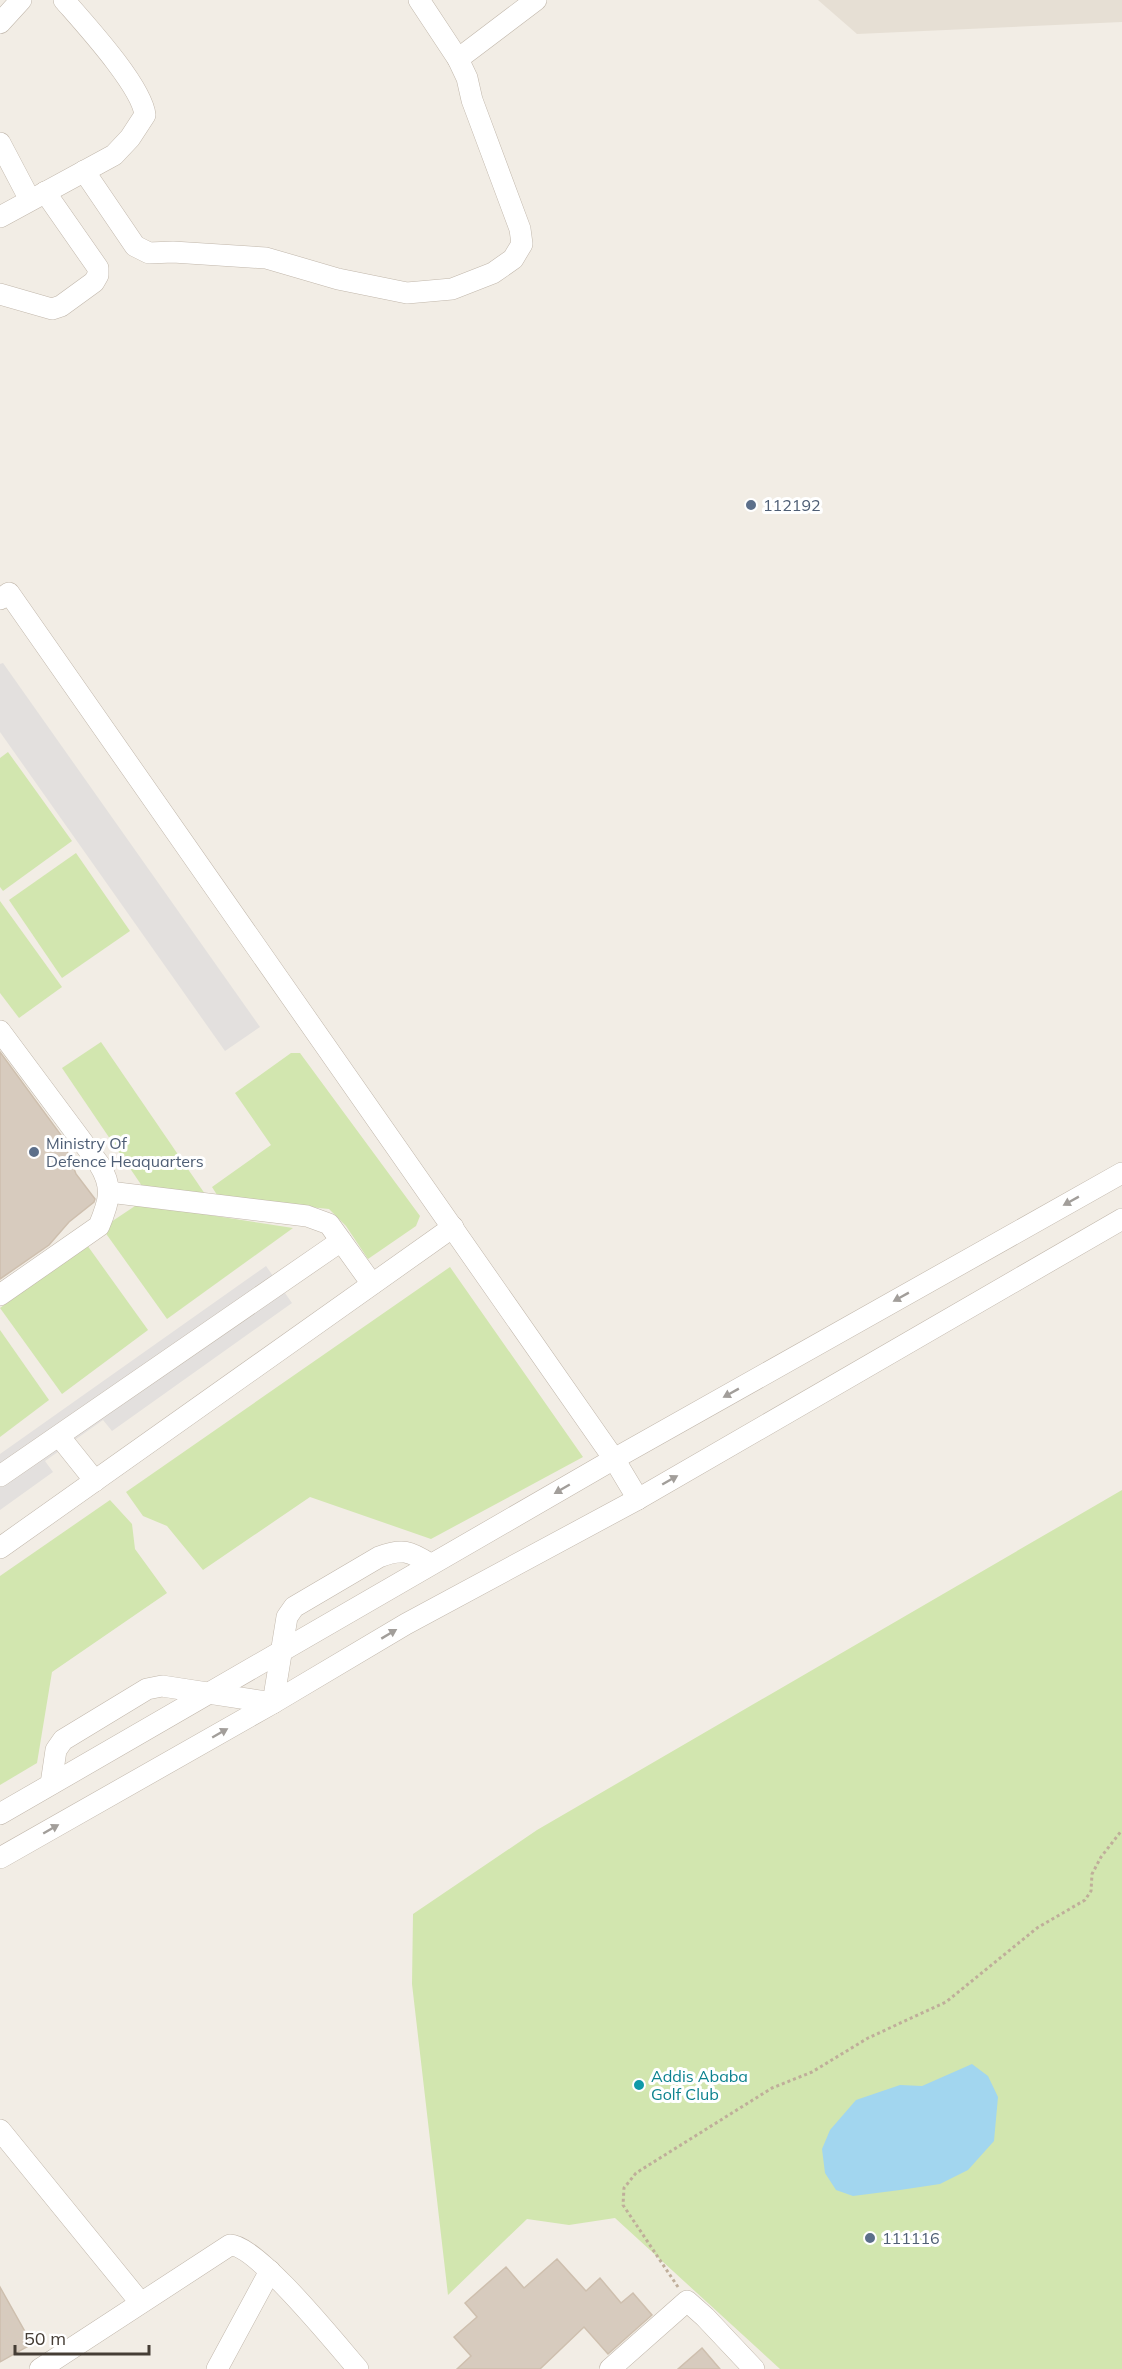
<svg xmlns="http://www.w3.org/2000/svg" width="1122" height="2369" viewBox="0 0 1122 2369" font-family="Mulish,sans-serif">
	<style>
		.residential { fill: #e6dfd4 }
		.green { fill: #d2e6af }
		.parking { fill: #e3e0de }
		.water { fill: #a2d6ef }
		.building { fill: #d7cbbe; stroke: #cebfae; stroke-width: 1.5 }
		.lines { fill: none; stroke-linecap: round; stroke-linejoin: round }
		.minor-casing { stroke: #c1b7ab; stroke-width: 22 }
		.path { stroke: #bfae9a; stroke-width: 3; stroke-dasharray: 3 3; stroke-linecap: butt }
		.minor { stroke: #fff; stroke-width: 21 }
		.oneway { fill: #a29e9a }
		.service-dot { fill: #5c6f8a; stroke: #fff; stroke-width: 2 }
		.culture-dot { fill: #0f9aa8; stroke: #fff; stroke-width: 2 }
		.labels { text-anchor: middle; dominant-baseline: central; stroke-width: 6; stroke-linejoin: round; paint-order: stroke }
		.service-label { font-size: 16px; fill: #4e5e75; stroke: #fff; text-anchor: start }
		.culture-label { font-size: 16px; fill: #0d838f; stroke: #fff; text-anchor: start }
	</style>
	<rect width="100%" height="100%" fill="#f2ede5"/>
	<polygon class="residential" points="818,0 1122,0 1122,22 857,34"/>
	<g class="green">
		<polygon points="8,752 72,841 3,891 0,887 0,758"/>
		<polygon points="76,853 130,931 62,978 9,900"/>
		<polygon points="0,901 62,987 19,1018 0,993"/>
		<polygon points="101,1042 205,1194 142,1186 62,1068"/>
		<polygon points="291,1053 300,1053 420,1216 416,1226 368,1259 346,1226 329,1209 219,1198 212,1187 271,1145 235,1093"/>
		<polygon points="138,1204 293,1228 167,1319 102,1228"/>
		<polygon points="87,1245 148,1330 62,1394 0,1308"/>
		<polygon points="450,1267 583,1457 431,1539 310,1497 203,1570 167,1526 143,1516 126,1492"/>
		<polygon points="0,1330 49,1400 0,1437"/>
		<polygon points="1122,1490 1122,2369 780,2369 615,2218 569,2225 527,2219 448,2295 412,1984 413,1914 537,1830"/>
		<polygon points="110,1500 132,1524 135,1549 167,1593 52,1672 37,1763 0,1785 0,1576"/>
	</g>
	<g class="parking">
		<polygon points="3,663 260,1027 225,1051 0,732 0,664"/>
		<polygon points="266,1266 292,1303 112,1431 103,1420 45,1461 53,1472 0,1510 0,1454"/>
	</g>
	<polygon class="water" points="972,2064 988,2076 998,2097 994,2141 968,2170 940,2184 900,2190 853,2196 836,2190 825,2173 822,2149 830,2130 856,2100 900,2085 922,2086"/>
	<g class="building">
		<polygon points="0,1052 61,1135 76,1174 95,1199 94,1202 69,1222 49,1245 0,1279"/>
		<polygon points="557,2259 586,2291 600,2278 621,2303 633,2293 652,2315 608,2354 584,2327 540,2369 457,2369 471,2356 454,2337 477,2317 465,2303 506,2267 524,2288"/>
		<polygon points="0,2287 32,2344 0,2362"/>
		<polygon points="702,2348 720,2369 678,2369"/>
	</g>
	<g class="lines">
		<defs>
			<g id="minor">
				<polyline points="0,23 21,0"/>
				<polyline points="458,59 536,0"/>
				<polyline points="0,143 30,200"/>
				<polyline points="84,171 135,246 149,253 173,252 266,258 338,279 407,293 452,289 493,273 513,259 522,244 520,229 472,100 467,78 458,59 419,0"/>
				<path d="M0,217L114,155L130,138L145,115C142,86 84,23 64,0"/>
				<polyline points="0,294 52,309 61,306 94,282 98,275 98,268 45,192"/>
				<polyline points="0,599 9,593 614,1459 638,1499"/>
				<path d="M0,1031L99,1164C114,1188 109,1202 99,1226L0,1295"/>
				<polyline points="109,1192 307,1216 329,1224 372,1284"/>
				<polyline points="59,1436 95,1481"/>
				<polyline points="0,1476 341,1241"/>
				<polyline points="0,1548 453,1227"/>
				<path d="M51,1784L56,1750L63,1740L147,1689L162,1686L273,1703L287,1617L294,1607L379,1557C402,1548 410,1551 430,1564"/>
				<polyline points="0,1814 614,1459 1122,1173"/>
				<polyline points="0,1858 273,1703 406,1624 638,1499 1122,1219"/>
				<polyline points="0,2130 140,2302"/>
				<path d="M40,2369L230,2245C257,2245 337,2345 358,2369"/>
				<polyline points="217,2369 270,2271"/>
				<polyline points="610,2369 687,2301 705,2317 754,2369"/>
			</g>
		</defs>
		<use href="#minor" class="minor-casing"/>
		<polyline class="path" points="678,2287 623,2205 624,2188 636,2173 772,2088 812,2072 868,2038 946,2002 1037,1928 1085,1900 1091,1891 1092,1874 1101,1857 1122,1830"/>
		<use href="#minor" class="minor"/>
	</g>
	<defs><path id="oneway-solid" d="M-6-.8H1V-3.2L6.5 0L1 3.2V.8H-6Z" transform="scale(1.5)"/></defs>
	<g class="oneway">
		<use href="#oneway-solid" transform="translate(1071 1201) rotate(151)"/>
		<use href="#oneway-solid" transform="translate(901 1297) rotate(151)"/>
		<use href="#oneway-solid" transform="translate(731 1393) rotate(151)"/>
		<use href="#oneway-solid" transform="translate(670 1480) rotate(-30)"/>
		<use href="#oneway-solid" transform="translate(562 1489) rotate(150)"/>
		<use href="#oneway-solid" transform="translate(389 1634) rotate(-31)"/>
		<use href="#oneway-solid" transform="translate(220 1733) rotate(-30)"/>
		<use href="#oneway-solid" transform="translate(51 1829) rotate(-30)"/>
	</g>
	<g class="service-dot">
		<circle cx="751" cy="505" r="6"/>
		<circle cx="34" cy="1152" r="6"/>
		<circle cx="870" cy="2238" r="6"/>
	</g>
	<circle class="culture-dot" cx="639" cy="2085" r="6"/>
	<g class="labels">
		<g class="service-label">
			<text x="763" y="505">112192</text>
			<text x="46" y="1143">Ministry Of<tspan x="46" dy="18">Defence Heaquarters</tspan></text>
			<text x="882" y="2238">111116</text>
		</g>
		<g class="culture-label">
			<text x="651" y="2076">Addis Ababa<tspan x="651" dy="18">Golf Club</tspan></text>
		</g>
	</g>
	<path d="M15 2345v9h134v-9" fill="none" stroke="#453d35" stroke-width="3"/>
	<text x="24" y="2345" font-size="18" fill="#453d35" stroke="#ffffff" stroke-width="4.5" paint-order="stroke">50 m</text>
</svg>
